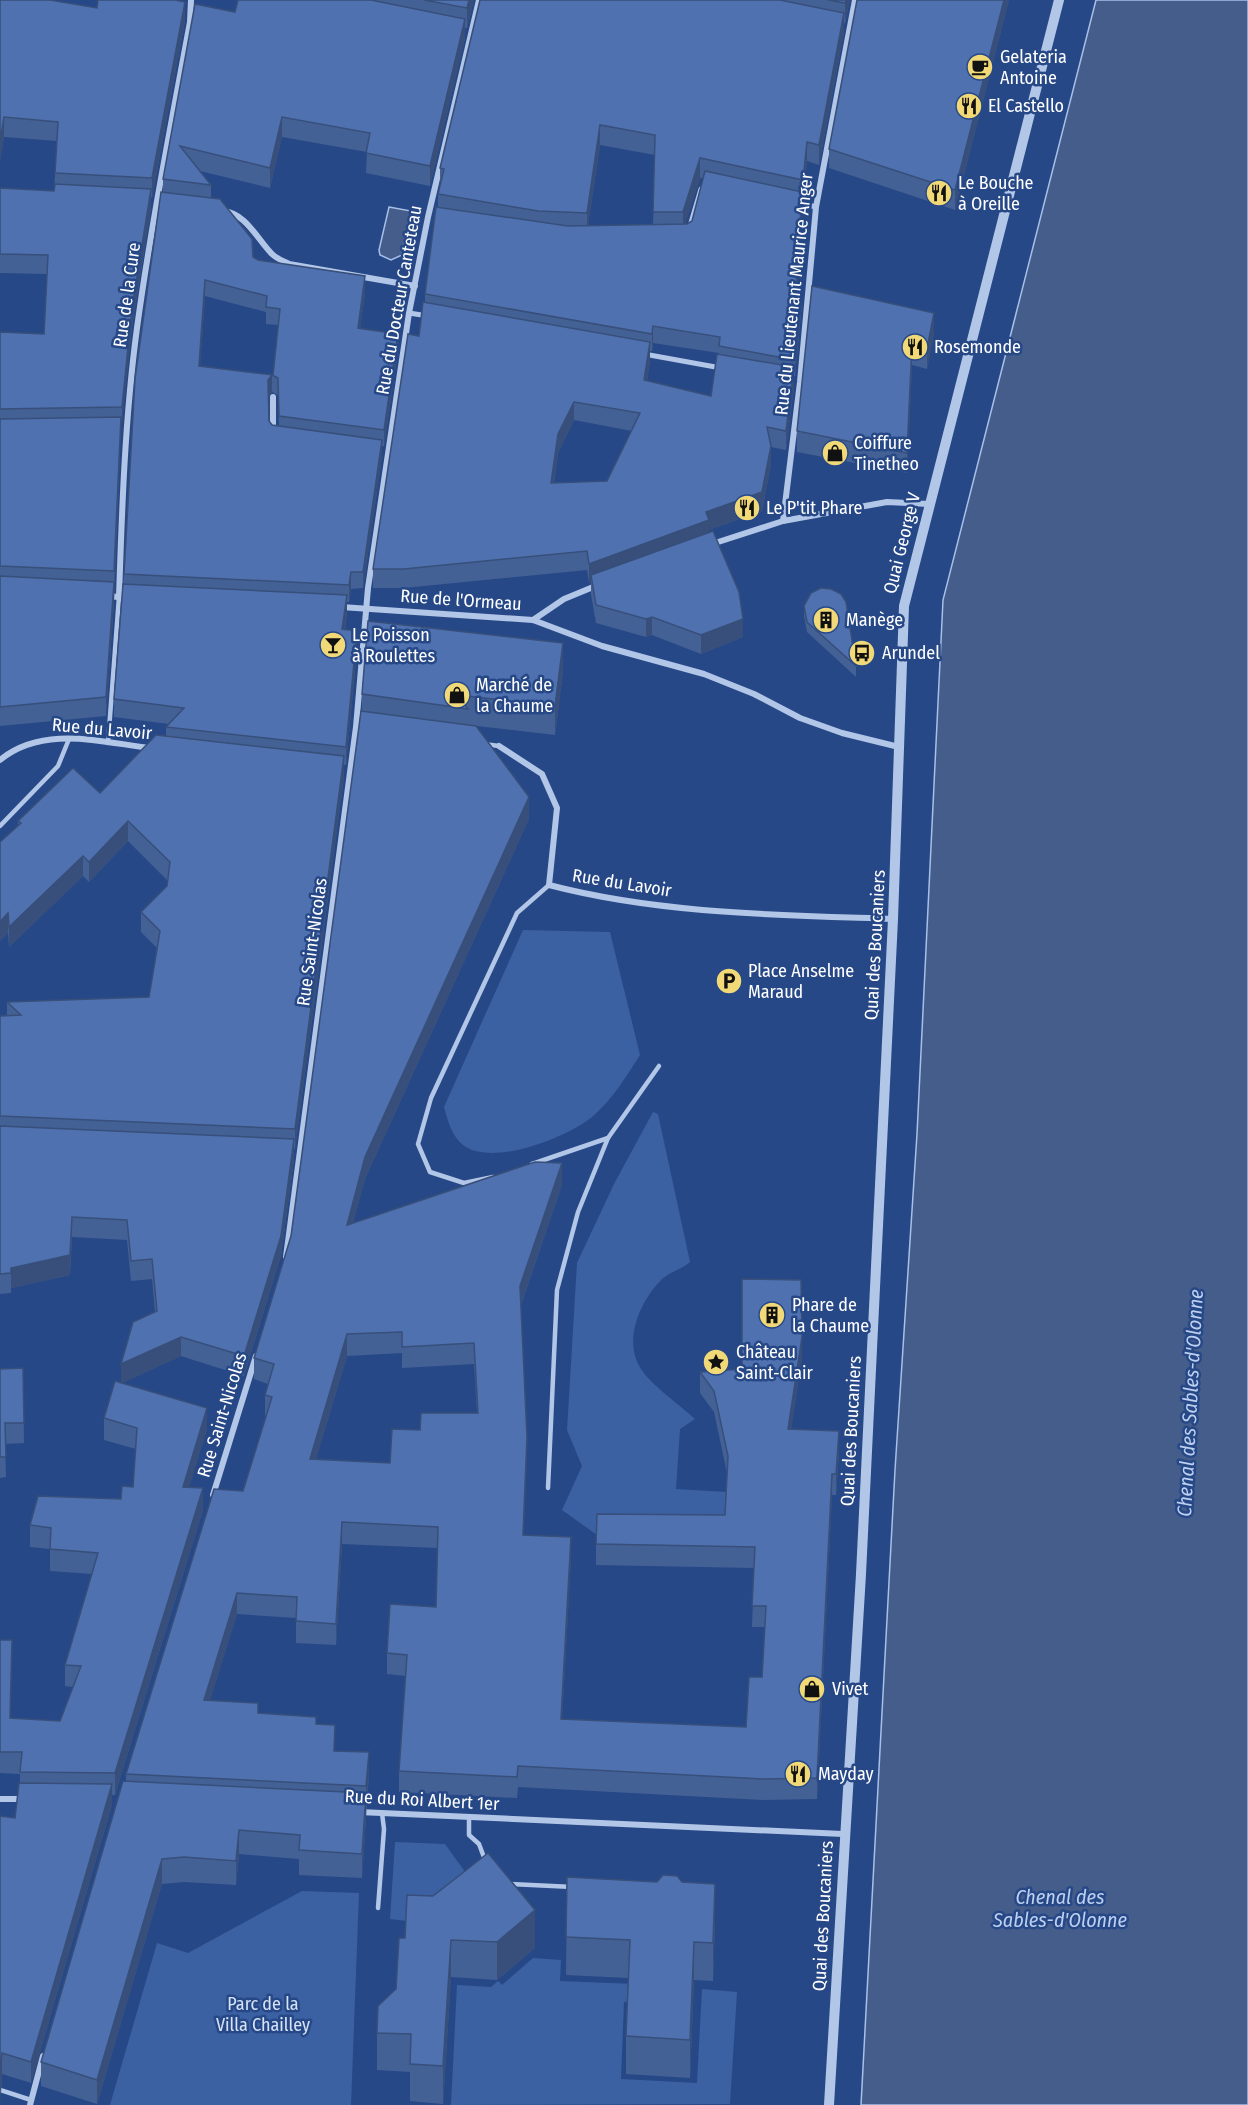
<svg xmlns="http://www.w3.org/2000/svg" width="1248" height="2105" viewBox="0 0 1248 2105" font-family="'Fira Sans Condensed',sans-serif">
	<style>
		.green { fill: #3b61a3 }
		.water { fill: #455d8b; stroke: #a7c0e9; stroke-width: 1.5 }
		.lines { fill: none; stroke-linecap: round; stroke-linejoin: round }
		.service { stroke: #b2c6e8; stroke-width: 4.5 }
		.pedestrian { stroke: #b2c6e8; stroke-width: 5 }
		.minor { stroke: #b2c6e8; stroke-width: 6 }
		.tertiary { stroke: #b2c6e8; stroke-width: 10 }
		.wall { fill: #446196; fill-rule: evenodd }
		.shaded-wall { fill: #374f7a }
		.building { fill: #4f71af; stroke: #374f7a; stroke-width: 1.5; fill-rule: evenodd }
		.labels { text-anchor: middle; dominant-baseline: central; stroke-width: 5; stroke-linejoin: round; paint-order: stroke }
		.poi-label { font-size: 18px; fill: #fff; stroke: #274887; text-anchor: start }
		.street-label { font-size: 18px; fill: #fff; stroke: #274887 }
		.park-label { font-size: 18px; fill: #d6e2f7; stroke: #274887 }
		.water-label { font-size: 20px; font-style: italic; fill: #bed0f0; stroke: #274887 }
	</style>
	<rect width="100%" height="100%" fill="#274887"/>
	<g class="green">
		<path d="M523,930L610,932L640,1055C626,1077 612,1100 592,1117C566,1138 496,1165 466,1147C452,1138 448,1121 444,1107Z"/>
		<path d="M653,1112L658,1114L690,1262C682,1269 670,1272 662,1279C641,1300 622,1340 641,1369C652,1386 680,1405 695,1419L680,1429L676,1489L727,1492L812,1537L597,1535L562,1510L582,1466L567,1430L577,1263L614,1184Z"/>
		<polygon points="395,1842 445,1844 476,1887 424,1923 390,1919"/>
		<polygon points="302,1891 359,1893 351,2105 110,2105 157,1943 188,1953"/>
		<polygon points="533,1958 561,1960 560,1981 634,1984 635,2001 624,2002 621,2079 697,2083 702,1989 737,1992 730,2104 451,2105 457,1985 491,1987 498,1981 502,1985"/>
	</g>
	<g class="water">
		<polygon points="1096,0 1248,0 1248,2105 861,2105 895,1470 917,1134 943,600"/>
		<polygon points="389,207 411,211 402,255 391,260 380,255 379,250"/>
	</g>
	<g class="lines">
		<g class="service">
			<polyline points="108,743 119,597"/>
			<polyline points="484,744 499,746"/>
			<polyline points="0,826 58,766 69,739"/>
			<polyline points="532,1164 608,1138 659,1066"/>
			<polyline points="493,1177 464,1183 430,1172 418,1144 431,1098 517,913 549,885"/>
			<polyline points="548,1488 557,1290 578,1212 608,1138"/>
			<polyline points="469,1817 469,1835 479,1844 485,1860"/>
			<polyline points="510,1884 573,1887"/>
			<polyline points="378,1908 384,1829 382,1813"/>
			<polyline points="0,2090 31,2100"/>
		</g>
		<g class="pedestrian">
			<polyline points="796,202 816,207"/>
			<polyline points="690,226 701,189"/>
			<polyline points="409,313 428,316"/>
			<polyline points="644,354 721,368"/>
		</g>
		<g class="minor">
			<path d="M223,211C246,213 257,239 272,254C277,259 283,261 289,264L415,286"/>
			<polyline points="273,397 273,433"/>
			<polyline points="783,521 800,382 816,207 855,0"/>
			<polyline points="712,544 783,521 887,502 929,504"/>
			<polyline points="107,596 130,598"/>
			<path d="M119,597C122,507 125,417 137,328C151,226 171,124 190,22L191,0"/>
			<polyline points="341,607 533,620 602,646 704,674 754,694 800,718 842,733 899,747"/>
			<polyline points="533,620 564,599 598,585"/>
			<path d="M499,746L542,774L557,808L549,885C660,914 779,915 893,919"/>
			<path d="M0,760C43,725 100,742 150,748"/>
			<polyline points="286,1257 356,727 368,588 409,313 428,217 479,0"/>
			<polyline points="213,1495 256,1356"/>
			<polyline points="0,1799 25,1799"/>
			<polyline points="359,1812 843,1834"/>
			<polyline points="30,2105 43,2056"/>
		</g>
		<polyline class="tertiary" points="829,2105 861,1574 893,919 904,606 1059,0"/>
	</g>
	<g class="wall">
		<polygon points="0,0 97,8 185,21 152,198 151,197 151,208 132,327 121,426 114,601 106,716 0,726 0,332 44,334 47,274 0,273 0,188 54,191 57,141 4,137 0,160"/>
		<path d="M238,0H474L467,28H465V38L430,186L366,173L367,152L282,137L270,188L200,171L211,185V198L253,257L258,260L365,293L360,328L398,351L384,446H382V456L363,588L351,589L349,602H347V612L345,630L357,649L346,765H344V776L295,1149H294V1159L281,1256L244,1376L181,1356L122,1383L207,1429L189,1487L203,1510L115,1795H112V1805L31,2083L2,2074L1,2095L0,1816L15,1818L20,1783V1774L0,1773V1640L12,1661L10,1718L60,1721L73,1687L65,1686V1665L92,1574L50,1571V1549L30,1547V1525L121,1499L133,1487L136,1449L104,1440V1418L121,1382L155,1312L152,1279L131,1281L127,1240L72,1237L70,1275L11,1288V1293L0,1294V1016L7,1015V1002L149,997L157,948L141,932V912L167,886V880L128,841L89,882L83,876L9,947L8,933L0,941V842L18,825V821L100,793L166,736V727L169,724L114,717V699L124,574L163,193V179L235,12ZM205,296L266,312V324L278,325L273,375L200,366ZM272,392L278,395L279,426L272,425L269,421L268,396Z"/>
		<path d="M480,0H850L845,23H844V33L819,165L807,161L803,199H802L797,286L802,304L795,376H794V386L786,450L771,447V465L762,511L709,530V532L743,637L701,654L652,635L646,637L596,623L591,594V582L589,583L587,570L404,588H373V569L419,336L425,302V294L438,207V194L440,186V168ZM600,145L655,155L653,225L588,226ZM700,178H704L692,221L687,224H685ZM653,343L719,353L711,396L647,381L650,361V351H652ZM574,420L632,431L607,481L554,483L558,453Z"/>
		<polygon points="1009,0 955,210 829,168 829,149"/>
		<polygon points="812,286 934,333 927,369 912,365 907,473 797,452 797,431"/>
		<polygon points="804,606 856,666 856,677 807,632 804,616"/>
		<path d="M563,672L555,735L468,725L529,819L365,1179L353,1223L562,1185L521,1305L527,1458L523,1535L571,1558L562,1719L746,1727L762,1677L765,1627H752L754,1568L596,1565V1544L725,1515L727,1473L714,1412L700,1393V1372L742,1369L802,1358L791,1429L839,1452L836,1495H832L817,1799L763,1800L518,1787L517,1798L399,1792V1771L406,1676L387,1674V1653L436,1607L438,1548L342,1544L336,1645L296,1643V1618L237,1614L210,1700L258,1713L316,1724L335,1751L369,1773L362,1878L299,1875V1859L239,1854L236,1885L184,1882L162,1884L97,2104L41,2086V2062L126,1781V1774L243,1491L266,1416H265V1395L268,1384L254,1379V1358L291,1236L362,711V694ZM402,1353V1368L474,1364L477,1413L420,1430L390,1463L316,1459L347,1356Z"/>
		<polygon points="23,1368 24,1443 5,1444 6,1477 0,1478 0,1369"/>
		<polygon points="567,1877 715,1922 713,1981 694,1980 690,2078 626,2074 626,2036 628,1978 566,1975"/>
		<polygon points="407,1895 535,1948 497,1980 451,1977 443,2104 410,2101 410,2072 377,2070 377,2033 396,1989 405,1938"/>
	</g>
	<g class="shaded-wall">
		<polygon points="469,0 474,0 467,28 467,8"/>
		<polygon points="846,0 850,0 845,23 845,3"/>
		<polygon points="1004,0 1009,0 955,210 955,190"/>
		<polygon points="185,2 185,21 152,198 152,178"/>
		<polygon points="844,13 844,33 819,165 819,145"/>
		<polygon points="465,19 465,38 430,186 430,166"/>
		<polygon points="4,117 4,137 0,160 0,141"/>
		<polygon points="282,117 282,137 270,188 270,168"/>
		<polygon points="600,125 600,145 587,233 587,213"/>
		<polygon points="807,142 807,161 803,199 803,180"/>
		<polygon points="700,158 700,178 683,231 683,212"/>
		<polygon points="151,189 151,208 132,327 122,426 122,407 132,308"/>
		<polygon points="802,192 802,209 796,303 796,286"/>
		<polygon points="365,276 365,293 358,344 358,328"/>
		<polygon points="205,280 205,296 199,383 199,366"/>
		<polygon points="802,287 802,304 795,376 795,360"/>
		<polygon points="934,313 934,333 927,369 927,349"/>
		<polygon points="653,326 653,343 652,351 652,334"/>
		<polygon points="398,334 398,351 384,446 384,430"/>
		<polygon points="650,342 650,361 644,399 644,380"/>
		<polygon points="912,345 912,365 907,473 907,453"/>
		<polygon points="794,367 794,386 786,450 786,431"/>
		<polygon points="272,375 272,392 268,397 268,380"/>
		<polygon points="574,402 574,420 558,453 551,502 551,483 558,434"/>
		<polygon points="121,417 114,601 106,716 106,697 114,585"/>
		<polygon points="382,440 382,456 363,588 363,572"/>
		<polygon points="771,446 771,465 762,511 709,530 709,539 591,575 591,582 589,583 589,564 706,512"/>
		<polygon points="351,572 351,589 349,602 349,585"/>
		<polygon points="347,595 347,612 342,647 342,629"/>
		<polygon points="652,617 652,635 646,637 646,619"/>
		<polygon points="743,619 743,637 701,654 701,635"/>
		<polygon points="357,631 357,649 346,765 346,747"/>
		<polygon points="563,643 563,672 555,735 555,706"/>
		<polygon points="344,756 344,776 295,1149 295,1129"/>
		<polygon points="529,797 529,819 365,1179 347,1246 347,1225 365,1157"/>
		<polygon points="128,821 128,841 89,882 89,862"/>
		<polygon points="83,856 83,876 9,947 9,927"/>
		<polygon points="8,913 8,933 0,941 0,922"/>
		<polygon points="294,1139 294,1159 281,1256 244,1376 244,1356"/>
		<polygon points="562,1163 562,1185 520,1307 520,1286"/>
		<polygon points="72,1217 70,1275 11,1288 11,1268"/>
		<polygon points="347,1334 347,1356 310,1480 310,1459"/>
		<polygon points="181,1337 181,1356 121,1384 121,1364"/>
		<polygon points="802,1337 802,1358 788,1450 788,1429"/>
		<polygon points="207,1408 207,1429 183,1508 183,1487"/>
		<polygon points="839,1431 839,1452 836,1495 836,1474"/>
		<polygon points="527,1437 527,1458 523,1556 523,1535"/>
		<polygon points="832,1474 832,1495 817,1799 817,1778"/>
		<polygon points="203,1488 203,1510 115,1795 115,1773"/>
		<polygon points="342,1522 342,1544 336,1645 336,1624"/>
		<polygon points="571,1537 571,1558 561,1740 561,1719"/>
		<polygon points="237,1593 237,1614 204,1721 204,1700"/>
		<polygon points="12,1640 12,1661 10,1740 10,1718"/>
		<polygon points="369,1752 369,1773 366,1807 366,1786"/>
		<polygon points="112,1784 112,1805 31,2083 31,2062"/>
		<polygon points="366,1793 366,1818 362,1878 362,1854"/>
		<polygon points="239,1830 239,1854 236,1885 236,1861"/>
		<polygon points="162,1859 162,1884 97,2104 97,2080"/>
		<polygon points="715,1884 715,1922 713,1981 713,1943"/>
		<polygon points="535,1910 535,1948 497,1980 497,1942"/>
		<polygon points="451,1940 451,1977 443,2104 443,2066"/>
		<polygon points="694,1942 694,1980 690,2078 690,2040"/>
		<polygon points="2,2053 2,2074 0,2105 0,2065"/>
	</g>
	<g class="building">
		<polygon points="0,0 50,0 97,8 98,0 175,0 185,2 152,178 55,173 58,122 4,117 0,141"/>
		<polygon points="238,0 371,0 465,19 430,166 366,153 370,133 282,117 270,168 180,146 211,185 163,179 195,4 235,12"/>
		<polygon points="424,0 469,0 467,8"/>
		<polygon points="480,0 780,0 844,13 819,145 807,142 803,180 700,158 683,212 653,212 655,135 600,125 587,213 538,211 438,194 444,169 440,168"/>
		<polygon points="828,0 846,0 845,3"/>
		<polygon points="857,0 1004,0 955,190 829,149"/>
		<polygon points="705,171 802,192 796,286 802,287 795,360 719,346 720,337 653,326 652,334 425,294 436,207 568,226 687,224 692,221"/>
		<polygon points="55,184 151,189 132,308 122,407 0,409 0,332 44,334 48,255 0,254 0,188 54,191"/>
		<path d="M161,192L220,199L252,239L253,257L258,260L365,276L358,328L398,334L384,430L279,416L278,378L272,375L268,380L269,421L272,425L382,440L363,572H351L349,585L124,574L135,379ZM205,280L267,296L266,307L280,309L273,375L199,366Z"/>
		<polygon points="812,286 934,313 927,349 912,345 907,453 797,431"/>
		<path d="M423,302L650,342L644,380L711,396L717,354L794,367L786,431L767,427L771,446L762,492L706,512L709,520L589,564L587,551L404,569H373L408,334L419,336ZM574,402L640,413L607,481L551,483L558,434Z"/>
		<polygon points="121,417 114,571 0,566 0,419"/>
		<polygon points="713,531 739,592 743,619 701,635 652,617 646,619 596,605 591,575"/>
		<polygon points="0,576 114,582 106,697 0,707"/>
		<polygon points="123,584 347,595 342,629 357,631 346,747 166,727 184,708 114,699"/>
		<polygon points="821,588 831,589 841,594 846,602 856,666 807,622 804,606 811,593"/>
		<polygon points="368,621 563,643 555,706 458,695 468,709 362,694"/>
		<path d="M361,711L476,726L529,797L365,1157L347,1225L535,1162L562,1163L520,1286L527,1437L523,1535L571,1537L561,1719L746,1727L749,1677H762L766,1606H752L755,1547L596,1544L597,1514L725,1515L728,1456L714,1391L700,1372L742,1369V1279L801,1280L802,1337L788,1429L839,1431L836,1474H832L817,1778L763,1779L518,1766L517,1777L399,1771L407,1655L387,1653L390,1604L436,1607L438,1527L342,1522L336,1624L296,1621L297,1597L237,1593L204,1700L258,1703V1713L316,1717V1724L335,1725L334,1751L369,1752L366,1786L126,1774L214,1489L243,1491L272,1397L265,1395L274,1364L254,1358L291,1236ZM402,1332V1347L474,1343L478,1413H421L420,1430L392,1429L390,1463L310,1459L347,1334Z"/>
		<polygon points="156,735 344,756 295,1129 0,1116 0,1016 21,1015 7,1002 149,997 160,931 141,912 167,886 170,862 128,821 89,862 83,856 9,927 8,913 0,922 0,842 21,823 18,821 73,768 100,793"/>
		<polygon points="0,1126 294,1139 281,1236 244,1356 181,1337 121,1364 133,1322 157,1311 152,1259 131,1261 127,1220 72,1217 70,1255 11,1268 11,1273 0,1274"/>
		<polygon points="23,1368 24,1423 5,1423 6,1457 0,1457 0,1369"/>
		<polygon points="115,1381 207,1408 183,1487 203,1488 115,1773 20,1772 22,1752 0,1752 0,1640 12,1640 10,1718 60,1721 81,1666 65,1665 98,1553 50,1549 51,1528 30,1525 38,1496 121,1499 122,1486 133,1487 137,1428 104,1418"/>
		<polygon points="123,1781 366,1793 362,1854 299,1850 300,1835 239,1830 236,1861 184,1857 162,1859 97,2080 41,2062"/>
		<polygon points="19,1783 112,1784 31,2062 2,2053 1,2064 0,2065 0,1816 15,1818"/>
		<polygon points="488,1853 535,1910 497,1942 451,1940 443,2066 410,2064 411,2034 377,2033 378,2006 396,1989 399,1938 405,1938 407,1895 433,1896"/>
		<polygon points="663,1875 677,1876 682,1882 715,1884 713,1943 694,1942 690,2040 626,2036 630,1940 566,1937 567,1877 657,1882"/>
	</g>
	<defs>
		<symbol id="cafe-disc" viewBox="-11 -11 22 22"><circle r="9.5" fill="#f1d978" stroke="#274887"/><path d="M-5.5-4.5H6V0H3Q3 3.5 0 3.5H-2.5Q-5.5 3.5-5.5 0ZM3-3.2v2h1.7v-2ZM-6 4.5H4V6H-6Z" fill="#111"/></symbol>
		<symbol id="restaurant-disc" viewBox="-11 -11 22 22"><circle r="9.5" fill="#f1d978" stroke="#274887"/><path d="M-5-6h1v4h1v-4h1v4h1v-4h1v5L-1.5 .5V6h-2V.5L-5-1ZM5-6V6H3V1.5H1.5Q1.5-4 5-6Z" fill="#111"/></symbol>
		<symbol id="shop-disc" viewBox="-11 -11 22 22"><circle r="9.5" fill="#f1d978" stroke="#274887"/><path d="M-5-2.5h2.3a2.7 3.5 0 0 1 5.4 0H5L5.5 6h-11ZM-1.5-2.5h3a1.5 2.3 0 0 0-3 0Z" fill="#111"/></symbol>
		<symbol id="building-disc" viewBox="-11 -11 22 22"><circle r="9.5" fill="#f1d978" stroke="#274887"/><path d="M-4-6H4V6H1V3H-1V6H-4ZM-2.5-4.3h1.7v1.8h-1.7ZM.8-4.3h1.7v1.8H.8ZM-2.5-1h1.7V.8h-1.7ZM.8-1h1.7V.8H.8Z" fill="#111"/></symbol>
		<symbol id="bar-disc" viewBox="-11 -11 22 22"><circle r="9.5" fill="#f1d978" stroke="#274887"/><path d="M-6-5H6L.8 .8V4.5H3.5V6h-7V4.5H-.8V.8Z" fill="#111"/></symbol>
		<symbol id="bus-disc" viewBox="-11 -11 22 22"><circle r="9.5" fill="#f1d978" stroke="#274887"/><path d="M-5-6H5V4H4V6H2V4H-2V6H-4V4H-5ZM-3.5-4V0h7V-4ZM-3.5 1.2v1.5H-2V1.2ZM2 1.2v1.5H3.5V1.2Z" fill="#111"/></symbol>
		<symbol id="parking-disc" viewBox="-11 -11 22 22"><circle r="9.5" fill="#f1d978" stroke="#274887"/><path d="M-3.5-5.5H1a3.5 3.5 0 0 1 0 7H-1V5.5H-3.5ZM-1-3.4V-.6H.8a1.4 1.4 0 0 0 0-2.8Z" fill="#111"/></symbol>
		<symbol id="sight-disc" viewBox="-11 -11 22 22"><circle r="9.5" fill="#f1d978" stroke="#274887"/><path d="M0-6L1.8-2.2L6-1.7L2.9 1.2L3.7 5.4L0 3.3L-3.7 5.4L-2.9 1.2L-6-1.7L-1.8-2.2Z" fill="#111"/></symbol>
	</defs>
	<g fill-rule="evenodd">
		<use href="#cafe-disc" x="965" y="52" width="30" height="30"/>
		<use href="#restaurant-disc" x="954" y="91" width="30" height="30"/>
		<use href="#restaurant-disc" x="924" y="178" width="30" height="30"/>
		<use href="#restaurant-disc" x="900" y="332" width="30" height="30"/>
		<use href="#shop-disc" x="820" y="438" width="30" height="30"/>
		<use href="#restaurant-disc" x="732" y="493" width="30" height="30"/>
		<use href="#building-disc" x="811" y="605" width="30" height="30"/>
		<use href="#bar-disc" x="318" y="630" width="30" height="30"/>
		<use href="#bus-disc" x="847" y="638" width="30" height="30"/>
		<use href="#shop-disc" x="442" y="680" width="30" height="30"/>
		<use href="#parking-disc" x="714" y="966" width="30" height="30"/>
		<use href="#building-disc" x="757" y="1300" width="30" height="30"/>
		<use href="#sight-disc" x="701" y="1347" width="30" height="30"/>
		<use href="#shop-disc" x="797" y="1674" width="30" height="30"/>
		<use href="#restaurant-disc" x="783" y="1759" width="30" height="30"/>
	</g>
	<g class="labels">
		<g class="poi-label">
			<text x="1000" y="57">Gelateria<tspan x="1000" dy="21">Antoine</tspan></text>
			<text x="988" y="106">El Castello</text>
			<text x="958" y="183">Le Bouche<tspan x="958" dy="21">à Oreille</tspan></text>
			<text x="934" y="347">Rosemonde</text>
			<text x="854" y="443">Coiffure<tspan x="854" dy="21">Tinetheo</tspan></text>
			<text x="766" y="508">Le P'tit Phare</text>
			<text x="846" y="620">Manège</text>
			<text x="352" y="635">Le Poisson<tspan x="352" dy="21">à Roulettes</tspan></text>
			<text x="882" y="653">Arundel</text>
			<text x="476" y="685">Marché de<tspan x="476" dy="21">la Chaume</tspan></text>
			<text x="748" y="971">Place Anselme<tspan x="748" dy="21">Maraud</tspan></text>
			<text x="792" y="1305">Phare de<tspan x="792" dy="21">la Chaume</tspan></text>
			<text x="736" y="1352">Château<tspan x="736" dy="21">Saint-Clair</tspan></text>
			<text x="832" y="1689">Vivet</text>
			<text x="818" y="1774">Mayday</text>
		</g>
		<g class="street-label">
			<text transform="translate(794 294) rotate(-84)">Rue du Lieutenant Maurice Anger</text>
			<text transform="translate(127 295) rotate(-82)">Rue de la Cure</text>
			<text transform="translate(399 300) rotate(-80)">Rue du Docteur Canteteau</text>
			<text transform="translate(902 543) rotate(-76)">Quai George V</text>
			<text transform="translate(461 600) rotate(4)">Rue de l'Ormeau</text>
			<text transform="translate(102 729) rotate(5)">Rue du Lavoir</text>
			<text transform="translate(622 883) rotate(9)">Rue du Lavoir</text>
			<text transform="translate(312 942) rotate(-82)">Rue Saint-Nicolas</text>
			<text transform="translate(875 945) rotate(-87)">Quai des Boucaniers</text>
			<text transform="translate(222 1415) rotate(-73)">Rue Saint-Nicolas</text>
			<text transform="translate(851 1431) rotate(-87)">Quai des Boucaniers</text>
			<text transform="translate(422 1800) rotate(3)">Rue du Roi Albert 1er</text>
			<text transform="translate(823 1916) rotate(-87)">Quai des Boucaniers</text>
		</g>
		<g class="park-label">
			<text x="263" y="2004">Parc de la<tspan x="263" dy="21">Villa Chailley</tspan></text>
		</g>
		<g class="water-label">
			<text transform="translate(1190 1403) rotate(-87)">Chenal des Sables-d'Olonne</text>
			<text x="1060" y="1897">Chenal des<tspan x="1060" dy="23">Sables-d'Olonne</tspan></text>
		</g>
	</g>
</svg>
